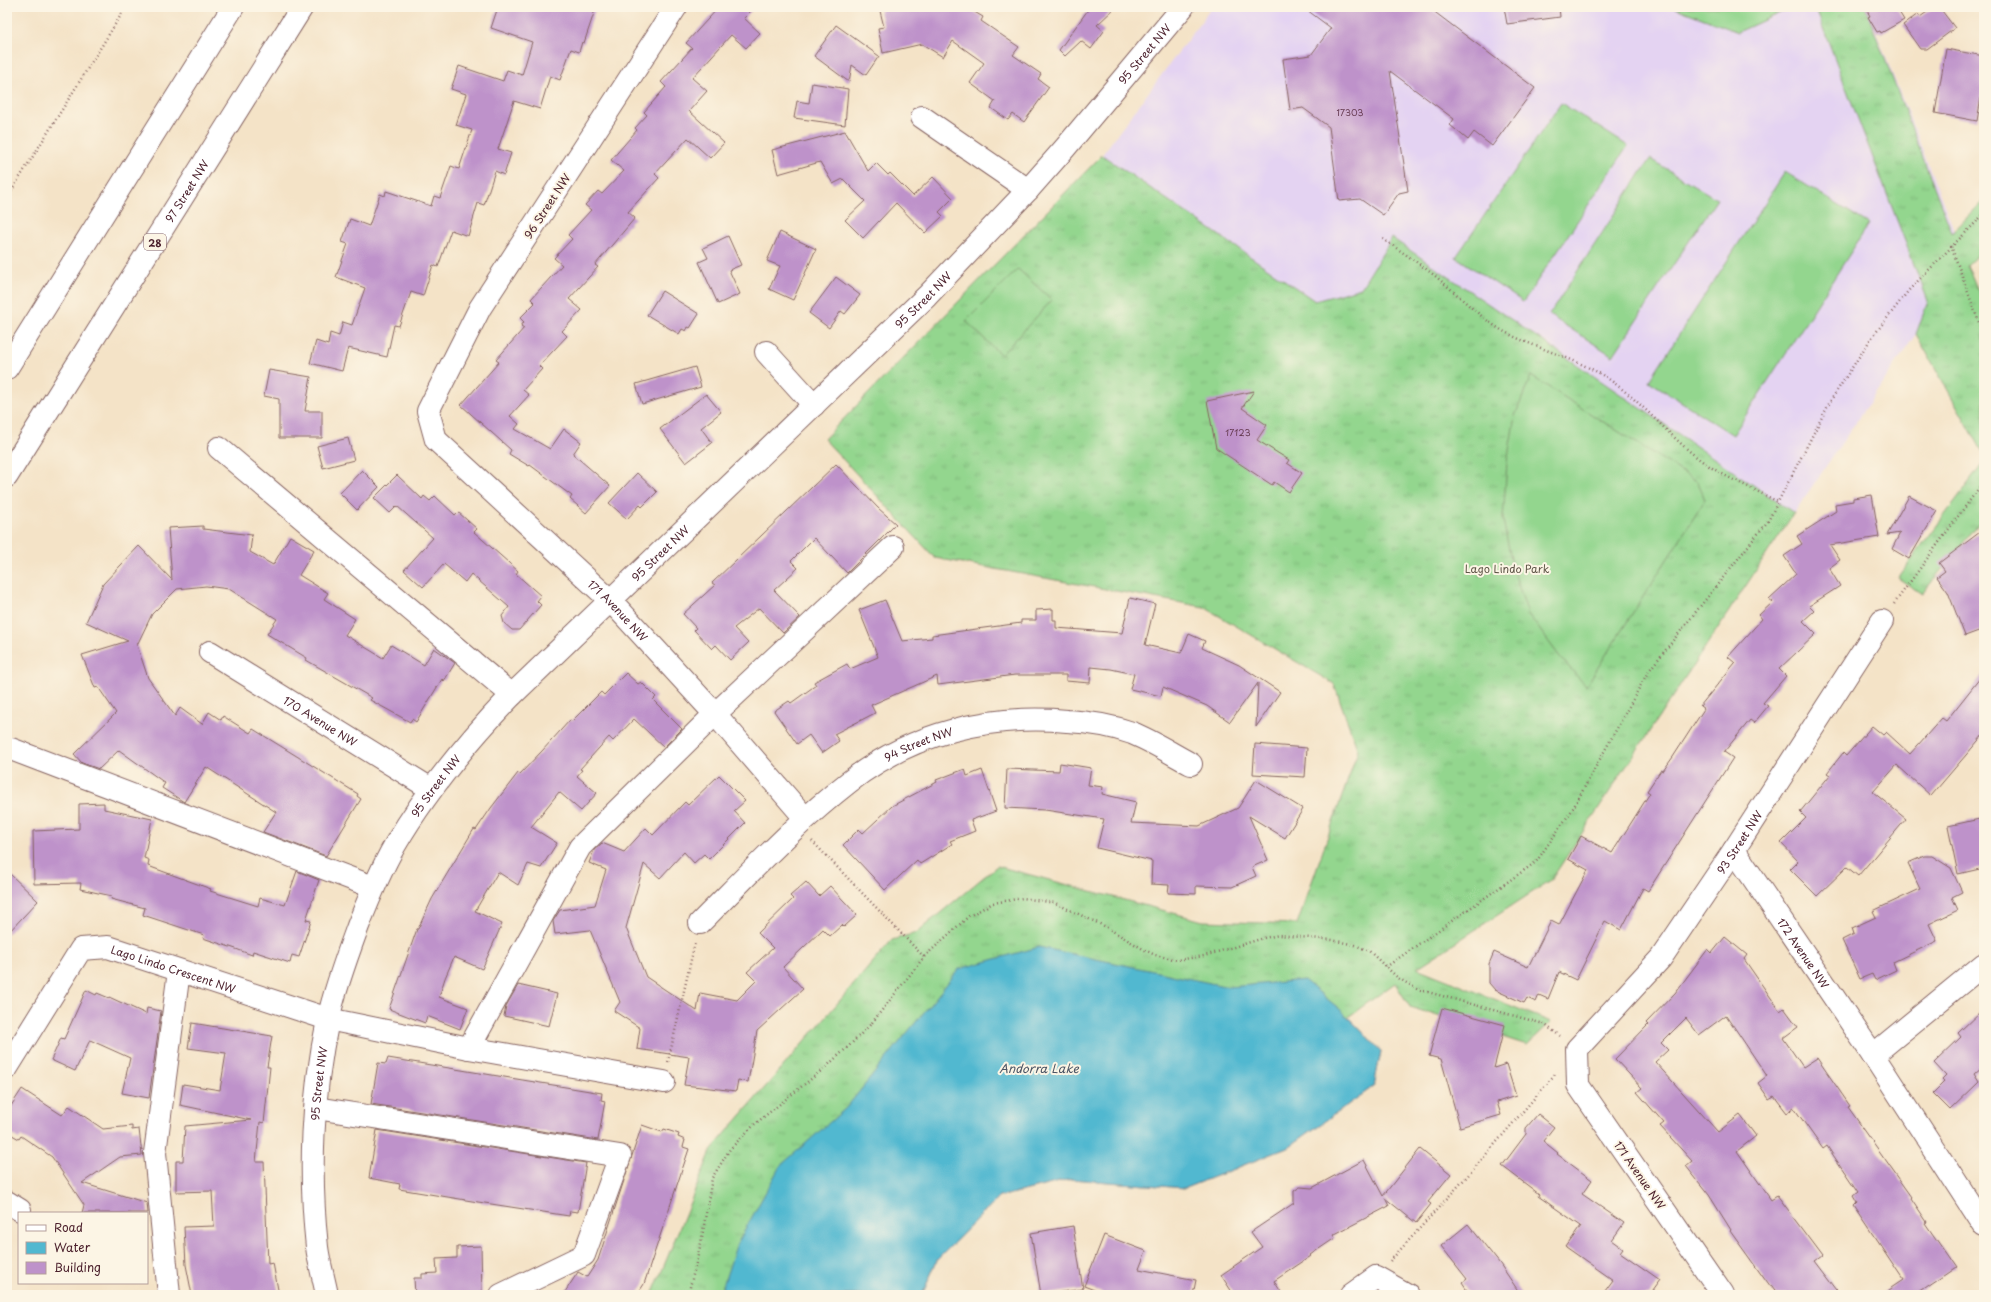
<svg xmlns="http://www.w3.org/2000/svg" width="1991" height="1302" viewBox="0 0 1991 1302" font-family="'Playpen Sans',sans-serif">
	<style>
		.built { fill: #e4d3f2 }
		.grass { fill: url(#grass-tufts); stroke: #6e7a5c }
		.pitch { fill: #93d68e; stroke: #6e7a5c }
		.water { fill: #51b8d0; stroke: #4e6c7e }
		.building { fill: #be92ca }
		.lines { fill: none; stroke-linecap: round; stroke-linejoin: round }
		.minor-casing { stroke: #866462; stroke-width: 24 }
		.major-casing { stroke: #866462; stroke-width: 24 }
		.path { stroke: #866462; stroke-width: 2.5; stroke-dasharray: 1 3; stroke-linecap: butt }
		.minor { stroke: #fff; stroke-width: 22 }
		.major { stroke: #fff; stroke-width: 22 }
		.labels { text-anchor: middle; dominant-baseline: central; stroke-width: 4; stroke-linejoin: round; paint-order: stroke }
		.number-label { font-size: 9px; fill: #673c53 }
		.shield { fill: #fcf5e5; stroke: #7f5f63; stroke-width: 1 }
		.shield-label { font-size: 10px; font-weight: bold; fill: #4a1f2b }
		.street-label { font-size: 11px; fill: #4a1f2b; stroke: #fcf5e5 }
		.park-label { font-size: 11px; fill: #605649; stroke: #fcf5e5 }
		.water-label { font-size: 12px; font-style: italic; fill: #4c5565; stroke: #fcf5e5 }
	</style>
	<defs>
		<pattern id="grass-tufts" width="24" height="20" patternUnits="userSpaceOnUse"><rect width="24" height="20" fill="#93d68e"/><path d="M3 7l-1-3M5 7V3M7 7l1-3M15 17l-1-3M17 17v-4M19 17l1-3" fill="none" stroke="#80b77b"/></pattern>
	</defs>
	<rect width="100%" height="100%" fill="#fcf5e5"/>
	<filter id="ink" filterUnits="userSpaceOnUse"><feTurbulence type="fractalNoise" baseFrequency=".025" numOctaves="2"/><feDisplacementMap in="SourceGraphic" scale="8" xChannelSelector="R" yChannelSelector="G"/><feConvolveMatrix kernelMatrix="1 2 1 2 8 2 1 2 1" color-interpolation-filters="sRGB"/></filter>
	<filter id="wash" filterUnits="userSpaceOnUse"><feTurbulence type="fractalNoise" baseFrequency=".012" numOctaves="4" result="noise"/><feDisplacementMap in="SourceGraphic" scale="16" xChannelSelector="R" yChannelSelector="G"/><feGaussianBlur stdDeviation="0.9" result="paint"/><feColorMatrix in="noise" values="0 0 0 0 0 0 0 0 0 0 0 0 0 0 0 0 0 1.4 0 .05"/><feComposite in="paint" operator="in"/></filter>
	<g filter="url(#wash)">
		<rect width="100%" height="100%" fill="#f4e3c7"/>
		<polygon class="built" points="1212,7 1866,7 1954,230 1916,334 1794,513 1392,239 1361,288 1315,301 1102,155"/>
		<g class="grass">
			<polygon points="1815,7 1865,7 1952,233 1984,200 1984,249 1967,265 1984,304 1984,454 1916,334 1928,301"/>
			<polygon points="1102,155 1315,301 1361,288 1392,238 1794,513 1551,880 1417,968 1551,1022 1527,1045 1410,1007 1395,983 1348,1017 1381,1051 1374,1086 1287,1148 1185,1188 1071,1179 999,1197 937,1260 922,1295 652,1295 712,1149 892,940 916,933 997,866 1203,921 1297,924 1358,751 1334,684 1204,607 935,558 824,439"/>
			<polygon points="1984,462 1984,517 1922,594 1898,578"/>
		</g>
		<g class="pitch">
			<polygon points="1673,7 1793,7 1738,32"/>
			<polygon points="1561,103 1628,146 1523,302 1456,257"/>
			<polygon points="1650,159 1717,199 1613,356 1549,315"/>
			<polygon points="1785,172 1869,224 1733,435 1649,381"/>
			<polygon points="1018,269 1052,300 1001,355 966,321"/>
			<polygon points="1531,376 1698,482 1705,500 1586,686 1560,657 1528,614 1513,569 1503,520 1507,462 1515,416"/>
		</g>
		<polygon class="water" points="1039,947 1229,987 1304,980 1342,1011 1381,1051 1374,1086 1287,1148 1185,1188 1071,1179 999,1197 937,1260 922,1295 720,1295 736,1246 780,1166 846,1108 959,969"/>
		<g id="blocks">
			<g class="building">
				<polygon points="498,7 596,7 584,43 582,42 579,52 571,49 560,80 550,76 540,109 514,101 498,149 511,153 504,175 495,171 484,205 478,203 468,236 451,230 438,267 433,265 423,296 411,292 399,326 394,325 387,357 348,348 342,371 310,363 316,341 328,345 330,333 339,336 343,322 352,325 365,288 336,277 348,244 342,242 350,219 369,226 380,194 385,196 386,191 431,206 434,196 440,198 451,166 459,169 472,130 456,125 466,94 451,89 459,66 503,81 507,70 522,75 532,42 491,28"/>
				<polygon points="719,7 755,7 744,18 760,33 746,48 731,35 692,78 707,91 689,111 724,143 710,158 688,138 655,174 659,178 628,212 635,218 595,265 598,267 569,299 582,310 562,331 567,336 539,366 542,369 523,390 529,395 510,416 519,424 515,429 550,449 564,429 581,442 573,454 610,486 586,513 570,499 572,496 530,465 529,466 509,454 511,450 461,405 499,362 496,360 524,328 521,326 524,322 520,318 535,303 531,299 562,265 554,258 572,239 568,235 591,210 585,205 598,191 602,194 624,171 611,160 637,130 635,128 647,115 644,112 666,87 661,82 692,48 686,43"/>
				<polygon points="879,7 966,7 983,17 981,21 1019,47 1013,55 1041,74 1038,79 1049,87 1024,122 1013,114 1008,120 991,108 995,101 970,83 984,63 953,41 943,57 922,44 883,53 878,28 884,27"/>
				<polygon points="1090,7 1116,7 1097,25 1104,31 1091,49 1081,41 1065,56 1059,50"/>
				<polygon points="1303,7 1428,7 1535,88 1492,146 1474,132 1468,140 1450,125 1454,119 1390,71 1408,191 1399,193 1383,215 1360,199 1339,201 1329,127 1303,108 1290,110 1283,59 1311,55 1331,28"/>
				<polygon points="1504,7 1559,7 1560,17 1507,24"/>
				<polygon points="1865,7 1896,7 1904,20 1881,33 1880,31 1877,32 1868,17 1870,16"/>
				<polygon points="1934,7 1939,7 1955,28 1927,49 1920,49 1903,25 1918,14 1920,17"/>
				<polygon points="836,25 879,56 866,75 852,65 849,82 814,56"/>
				<polygon points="1946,49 1984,56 1984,80 1977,121 1935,113"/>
				<polygon points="812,83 848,89 845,125 794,118 797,101 809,103"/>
				<polygon points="845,131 868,171 876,163 888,175 890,173 913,196 933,177 953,198 939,212 943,216 925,233 896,203 863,238 845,220 865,201 843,179 833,184 820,162 778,174 772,150"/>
				<polygon points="780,232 816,249 793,300 769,289 780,266 767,261"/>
				<polygon points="728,236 741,265 729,270 740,294 718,304 699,262 708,258 703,248"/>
				<polygon points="836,277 860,295 845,314 841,311 829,328 809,313"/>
				<polygon points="662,291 699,314 690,328 688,327 686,331 682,329 679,334 647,315"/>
				<polygon points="695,367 701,387 642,404 636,384"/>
				<polygon points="269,370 311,377 305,411 322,411 322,438 279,438 279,399 264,396"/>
				<polygon points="1254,391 1242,408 1267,425 1257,440 1289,460 1287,463 1302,473 1289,492 1274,482 1272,485 1216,448 1207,401"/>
				<polygon points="706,394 721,412 701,428 712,443 686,463 660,429"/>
				<polygon points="348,438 354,460 323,468 317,446"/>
				<polygon points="836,464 878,508 896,524 847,573 814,538 791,561 798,568 774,590 800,617 783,633 759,608 734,628 748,643 730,660 716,645 712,649 694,630 696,628 683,614 715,585 712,583"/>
				<polygon points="362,470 379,487 357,510 340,493"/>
				<polygon points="637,473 657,492 642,507 640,505 627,519 609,503"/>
				<polygon points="397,475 422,499 424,496 430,501 435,496 455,515 458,512 477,529 474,532 518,571 516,574 541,596 537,601 541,605 519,630 512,630 504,623 502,616 509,607 471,574 465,582 444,564 423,587 404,570 433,538 397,506 390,513 374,498"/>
				<polygon points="1872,495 1879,537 1830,545 1840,560 1829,568 1840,586 1809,606 1814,611 1803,621 1816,634 1779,669 1786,676 1763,703 1768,706 1754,723 1750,720 1724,752 1733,758 1648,891 1643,888 1621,930 1605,921 1576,980 1559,972 1548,999 1539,995 1536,1002 1527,998 1524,1003 1495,990 1489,983 1489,964 1494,952 1528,967 1551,921 1559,925 1588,870 1568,859 1581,836 1612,853 1650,793 1647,791 1661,770 1663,771 1673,757 1704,709 1700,706 1735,663 1728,657 1762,619 1759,615 1773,602 1769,599 1796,574 1784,556 1802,544 1797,536 1836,511 1835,504 1853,501 1853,498"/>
				<polygon points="1909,496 1937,511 1909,559 1892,549 1900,533 1887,535"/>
				<polygon points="203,526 203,529 252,535 250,552 273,565 290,536 314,550 299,575 328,593 324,599 355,619 345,635 383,658 391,645 424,665 434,648 455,663 444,681 442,679 416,722 412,719 410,722 370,700 372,698 306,660 307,658 267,634 277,619 229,589 206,586 177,589 152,614 137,645 148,678 175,716 180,708 202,724 209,712 221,720 223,716 250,733 253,729 358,794 357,796 361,799 326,856 263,832 276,812 206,767 184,802 162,788 165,783 119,750 99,769 82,763 74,754 116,713 98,687 95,688 82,655 128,641 86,622 103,584 139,546 172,580 168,528"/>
				<polygon points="1984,529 1984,629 1965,636 1948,592 1937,577 1945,571 1939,563"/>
				<polygon points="1130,598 1155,604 1145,645 1181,653 1189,634 1205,641 1202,648 1239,665 1280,692 1256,727 1258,683 1230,722 1207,706 1163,687 1161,696 1130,689 1134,674 1111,669 1091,667 1090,683 1066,681 1066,675 1015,675 938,685 937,676 871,705 875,713 834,734 839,741 822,753 809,735 797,744 774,711 789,701 791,703 816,685 814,682 847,664 850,669 878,657 859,610 885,600 902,641 932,638 932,635 1021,623 1021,620 1036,620 1036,610 1053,609 1053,620 1056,620 1056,628 1122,633"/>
				<polygon points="626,673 638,684 641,682 656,697 653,700 682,729 664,747 634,719 613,741 609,737 580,769 582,770 577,776 597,793 581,811 559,792 531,827 557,843 541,868 528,864 518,885 498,872 475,911 502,924 482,969 454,957 445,978 439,997 468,1008 460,1029 427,1016 425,1023 389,1009 417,929 418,929 432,899 474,829 476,830 491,808 518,773 520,774 542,751 570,720 572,721 601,692 604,695"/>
				<polygon points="1984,673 1984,734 1931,796 1897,765 1873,792 1906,819 1858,876 1847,867 1817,896 1790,869 1798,861 1781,843 1806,818 1800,812 1830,775 1827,773 1843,753 1846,756 1872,726 1883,735 1886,732 1910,754 1942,718 1946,721"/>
				<polygon points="1255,744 1307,748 1305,777 1253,774"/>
				<polygon points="1060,763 1091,768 1088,785 1103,787 1102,794 1136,802 1131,823 1199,826 1238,808 1256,780 1303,809 1285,838 1249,816 1268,860 1252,867 1256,876 1232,887 1196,886 1196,894 1168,893 1169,885 1151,884 1152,861 1097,848 1104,819 1045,810 1005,808 1007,769 1059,771"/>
				<polygon points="965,769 967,776 982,770 996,811 971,820 975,831 950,841 952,844 920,864 917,860 885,890 843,845 859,829 863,833 892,806 937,782 936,780"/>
				<polygon points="719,775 745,801 734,811 745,823 709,859 704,854 694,863 684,852 660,878 644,864 626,928 646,977 697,1011 700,993 737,1000 756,981 747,972 773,948 758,933 793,899 790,896 806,882 819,896 830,886 857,915 844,927 842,925 830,936 823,929 783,967 803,989 757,1031 748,1082 738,1080 736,1091 684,1085 689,1057 637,1049 640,1028 614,1011 620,1002 590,930 555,934 553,921 560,910 595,905 606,870 589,863 594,850 602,843 624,852 646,828 653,835 685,802 688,805"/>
				<polygon points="104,803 104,809 152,819 144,858 149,860 148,866 211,889 210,891 258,906 260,898 285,905 297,871 319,880 306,920 311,921 299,957 292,955 290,963 253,951 252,955 236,949 203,938 204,935 143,915 145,908 111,899 112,896 80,889 81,883 34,884 33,831 79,829 79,804"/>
				<polygon points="1984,818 1984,868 1958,874 1948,826"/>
				<polygon points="1924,856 1932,856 1951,868 1962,892 1952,897 1958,910 1929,924 1937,941 1893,962 1896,970 1875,980 1872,974 1860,979 1842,940 1854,934 1852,928 1876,917 1873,911 1920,889 1908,863"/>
				<polygon points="7,871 38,901 7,934"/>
				<polygon points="1725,937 1747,955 1744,959 1780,1011 1784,1008 1798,1027 1783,1038 1803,1067 1817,1058 1850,1106 1848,1107 1912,1197 1911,1198 1927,1222 1925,1223 1956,1268 1916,1295 1879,1295 1903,1279 1854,1206 1857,1203 1853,1196 1858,1192 1827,1146 1823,1149 1794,1108 1787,1113 1774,1096 1769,1099 1758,1083 1767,1076 1726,1015 1699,1035 1686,1018 1661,1043 1668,1050 1655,1062 1718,1132 1740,1115 1756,1136 1737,1151 1771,1200 1777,1196 1822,1256 1815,1261 1841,1295 1776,1295 1730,1231 1731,1230 1709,1195 1686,1166 1692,1161 1660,1126 1664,1123 1637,1092 1642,1088 1615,1059 1648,1025 1646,1023 1675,993 1708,949 1712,953"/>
				<polygon points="518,985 557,994 549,1026 504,1016 506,1006"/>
				<polygon points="86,990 96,995 97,993 109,998 109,997 146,1014 147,1008 161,1011 149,1098 122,1093 130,1058 90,1040 75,1071 51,1060 61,1038 64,1039"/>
				<polygon points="1442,1008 1505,1025 1494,1068 1506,1064 1516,1096 1497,1102 1501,1115 1460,1127 1441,1059 1429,1056"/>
				<polygon points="1984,1008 1984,1065 1974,1074 1979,1082 1950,1110 1933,1093 1944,1082 1942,1080 1946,1076 1934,1063 1961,1037 1958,1033"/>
				<polygon points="192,1023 272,1036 267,1067 270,1067 264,1123 260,1122 256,1162 264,1162 268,1264 273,1263 279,1295 192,1295 186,1265 184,1227 214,1226 212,1191 176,1192 176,1161 183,1161 185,1126 251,1120 180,1105 183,1084 220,1090 226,1053 188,1048"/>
				<polygon points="388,1058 602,1093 601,1100 605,1101 598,1140 371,1104 378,1063 386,1064"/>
				<polygon points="22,1089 62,1115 69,1106 103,1129 132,1126 132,1130 139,1129 142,1155 120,1157 82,1183 147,1203 148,1213 82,1213 84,1205 52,1157 21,1136 19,1139 7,1132 7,1112"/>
				<polygon points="1538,1114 1554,1127 1543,1141 1558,1153 1557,1154 1592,1180 1582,1194 1624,1223 1612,1240 1623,1248 1620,1252 1660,1280 1649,1295 1602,1295 1613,1280 1566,1247 1581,1226 1538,1196 1539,1194 1502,1166 1526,1134 1526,1128"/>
				<polygon points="642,1125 662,1132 664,1129 679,1134 678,1137 685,1140 683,1147 689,1149 644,1284 637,1295 563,1295 578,1272 587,1277 598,1260"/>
				<polygon points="377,1130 586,1163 578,1212 570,1211 569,1216 478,1202 399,1189 400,1184 369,1178"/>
				<polygon points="1420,1149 1451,1174 1428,1202 1431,1204 1416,1223 1385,1198 1389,1206 1333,1235 1335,1238 1310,1255 1311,1256 1274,1281 1283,1295 1234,1295 1221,1275 1262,1247 1251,1232 1294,1203 1294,1191 1300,1187 1312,1188 1364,1160 1383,1196"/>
				<polygon points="1468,1224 1500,1264 1521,1295 1470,1295 1462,1283 1467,1279 1441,1246"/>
				<polygon points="1073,1226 1083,1289 1041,1295 1031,1233"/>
				<polygon points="1104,1235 1146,1251 1139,1269 1196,1280 1193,1295 1107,1295 1084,1286"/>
				<polygon points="481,1246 482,1294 415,1295 414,1278 422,1278 422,1274 437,1273 436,1259 457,1258 457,1247"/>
			</g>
		</g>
	</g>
	<g filter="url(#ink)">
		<use href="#blocks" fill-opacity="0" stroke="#866462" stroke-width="1"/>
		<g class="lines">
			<defs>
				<g id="minor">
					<path id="s1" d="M676,7L480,308L428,411L436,440L611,601L715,714L805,818"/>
					<polyline points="922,117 1028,190"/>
					<polyline points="766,352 814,405"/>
					<polyline points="219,448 512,695"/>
					<path id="s2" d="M210,652L431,789"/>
					<polyline points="11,749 373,887"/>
					<path id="s3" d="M1734,850L1873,1055L1984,1226"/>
					<path id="s4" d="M700,923C748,875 795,824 849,782C911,733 990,714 1067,721C1089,722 1112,726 1132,733C1152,741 1172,754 1191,764"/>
					<polyline points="469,1048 580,847 715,714 893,547"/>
					<polyline points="1873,1055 1984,964"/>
					<path id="s5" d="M7,1068L81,949L108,947L328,1019L469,1048L664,1082"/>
					<polyline points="316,1108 620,1156 584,1255 501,1295"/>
					<polyline points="7,1202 20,1210"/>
					<polyline points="169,1295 155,1153 179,971"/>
					<path id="s6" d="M327,1295C324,1279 319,1263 317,1247C309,1173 312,1093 328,1020C335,988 347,956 358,926C369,898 380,871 395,845C427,790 468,741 512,695L927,296L1028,190L1065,148L1183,7"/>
					<polyline points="1351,1295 1376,1277 1408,1295"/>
					<path id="s7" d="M1723,1295L1578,1085L1577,1049L1661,958L1734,850L1882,621"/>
				</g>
				<g id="major">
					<polyline points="7,368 233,7"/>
					<path id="s8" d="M7,476L302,7"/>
				</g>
			</defs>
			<use href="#minor" class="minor-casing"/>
			<use href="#major" class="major-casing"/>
			<g class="path">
				<polyline points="7,198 126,7"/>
				<path d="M1383,239C1402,252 1422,265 1440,280C1461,297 1479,317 1503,331C1538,350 1578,358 1610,380C1643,403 1667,434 1698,458C1722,477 1751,487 1778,502"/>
				<polyline points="1951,246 1984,336"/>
				<polyline points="1894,604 1984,481"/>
				<polyline points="812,841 924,957"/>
				<polyline points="1386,967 1536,862 1572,810 1648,672 1768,521 1831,400 1870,340 1909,290 1984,214"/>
				<polyline points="668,1062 695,942"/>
				<polyline points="1390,1261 1471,1172 1556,1073"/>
				<polyline points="688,1295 701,1243 712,1178 730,1149 755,1124 826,1067 851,1044 871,1024 924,957 969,916 993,903 1023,898 1055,903 1104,926 1143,949 1155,955 1177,960 1204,956 1264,938 1279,935 1332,940 1355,945 1369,951 1398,978 1417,989 1544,1024 1560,1036"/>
			</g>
			<use href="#minor" class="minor"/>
			<use href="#major" class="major"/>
		</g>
	</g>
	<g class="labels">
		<g class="number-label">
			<text x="1350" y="112">17303</text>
			<text x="1238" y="432">17123</text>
		</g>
		<rect class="shield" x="144" y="234" width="22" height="16" rx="3"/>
		<g class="shield-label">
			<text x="155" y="242">28</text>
		</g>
		<g class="street-label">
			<text stroke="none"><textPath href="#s6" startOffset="1557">95 Street NW</textPath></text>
			<text stroke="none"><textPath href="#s8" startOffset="337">97 Street NW</textPath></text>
			<text transform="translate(547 206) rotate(-57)">96 Street NW</text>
			<text stroke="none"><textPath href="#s6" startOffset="1226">95 Street NW</textPath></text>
			<text stroke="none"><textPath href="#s6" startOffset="861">95 Street NW</textPath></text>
			<text stroke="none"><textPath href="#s1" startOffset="754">171 Avenue NW</textPath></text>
			<text stroke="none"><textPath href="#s2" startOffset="130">170 Avenue NW</textPath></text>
			<text stroke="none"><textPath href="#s4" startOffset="285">94 Street NW</textPath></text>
			<text stroke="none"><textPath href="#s6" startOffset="537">95 Street NW</textPath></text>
			<text stroke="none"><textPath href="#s7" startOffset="555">93 Street NW</textPath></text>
			<text stroke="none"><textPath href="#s3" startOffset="124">172 Avenue NW</textPath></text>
			<text stroke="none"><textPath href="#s5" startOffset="236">Lago Lindo Crescent NW</textPath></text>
			<text stroke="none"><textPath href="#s6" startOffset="213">95 Street NW</textPath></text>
			<text transform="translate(1640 1175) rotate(55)">171 Avenue NW</text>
		</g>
		<g class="park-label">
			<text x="1507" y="568">Lago Lindo Park</text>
		</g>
		<g class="water-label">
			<text x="1039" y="1068">Andorra Lake</text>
		</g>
	</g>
	<rect width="1991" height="1302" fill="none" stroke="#fcf5e5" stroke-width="24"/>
	<rect x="18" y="1212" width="130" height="72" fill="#fcf5e5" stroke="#b59f9b"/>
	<rect x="26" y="1225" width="20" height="6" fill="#ffffff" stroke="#b59f9b"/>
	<text x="54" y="1232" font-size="12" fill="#4a1f2b">Road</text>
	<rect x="26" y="1242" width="20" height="12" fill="#51b8d0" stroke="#b59f9b"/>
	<text x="54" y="1252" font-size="12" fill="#4a1f2b">Water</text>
	<rect x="26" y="1262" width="20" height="12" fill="#be92ca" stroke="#b59f9b"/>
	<text x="54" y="1272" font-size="12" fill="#4a1f2b">Building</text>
</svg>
